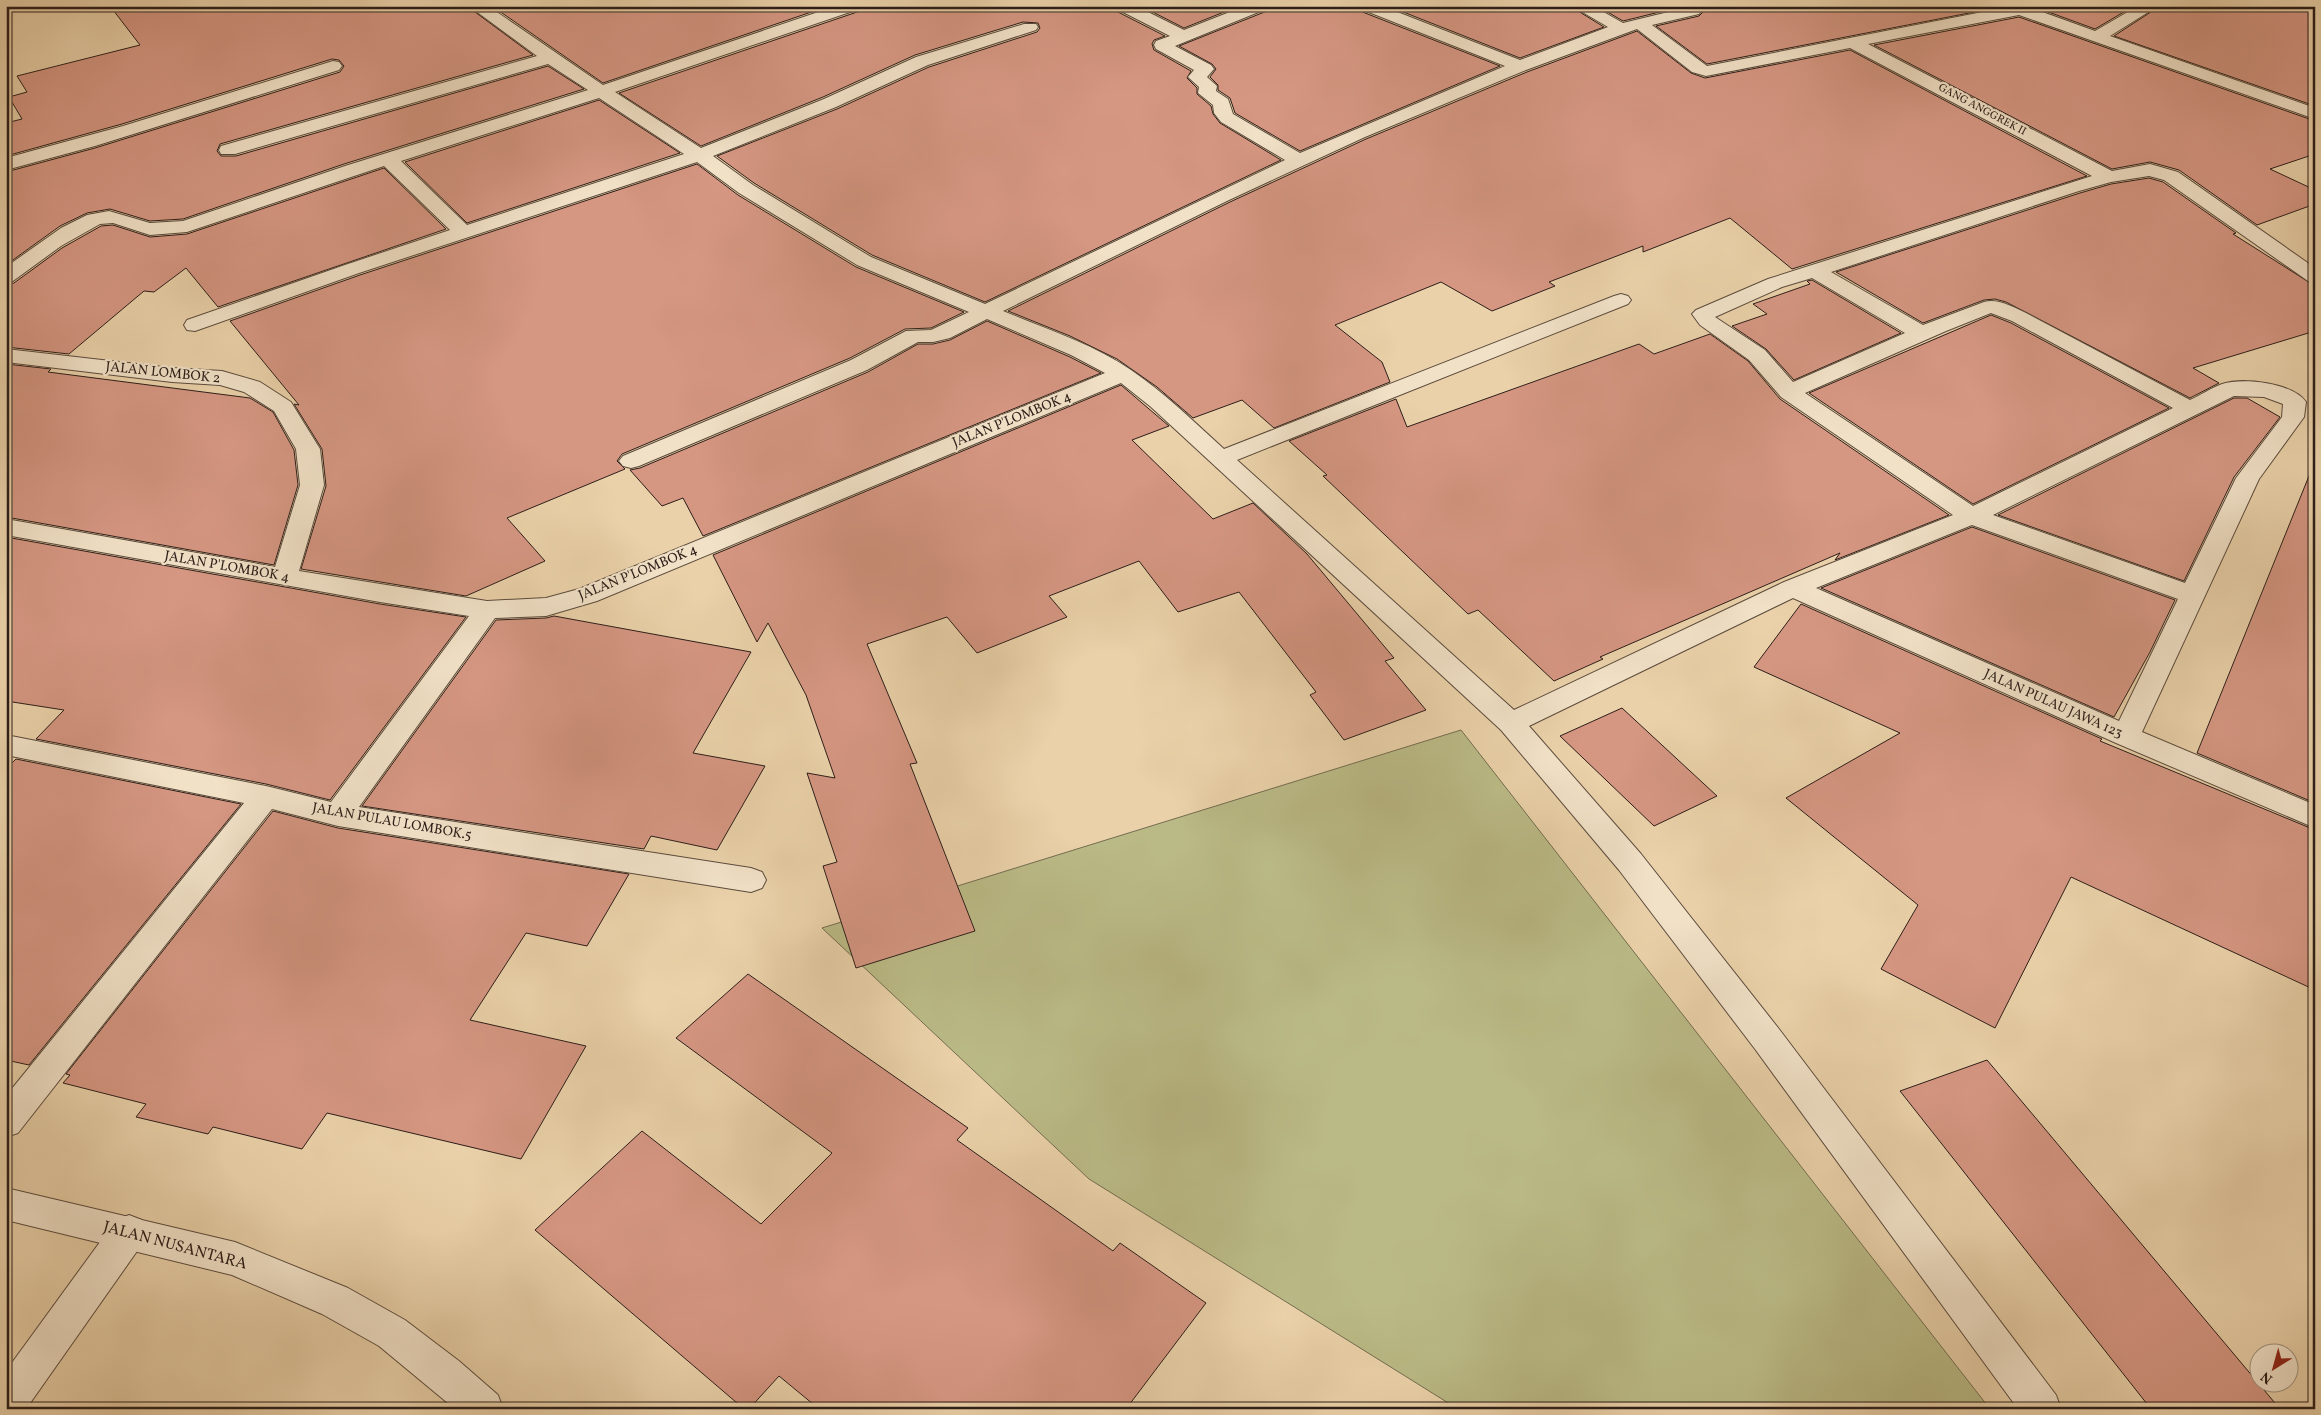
<svg xmlns="http://www.w3.org/2000/svg" width="2321" height="1415" viewBox="0 0 2321 1415" font-family="Vollkorn,serif">
	<style>
		.green { fill: #baba86; stroke: #736c50 }
		.building { fill: #d59682; stroke: #2c1e19 }
		.lines { fill: none; stroke-linecap: round; stroke-linejoin: round }
		.minor-casing { stroke: #5c4b3d; stroke-width: 2 }
		.tertiary-casing { stroke: #5c4b3d; stroke-width: 2 }
		.minor { fill: #f1e1c7; fill-rule: evenodd }
		.tertiary { fill: #f1e1c7; fill-rule: evenodd }
		.labels { text-anchor: middle; dominant-baseline: central; stroke-width: 4.5; stroke-linejoin: round; paint-order: stroke }
		.far-street-label { font-size: 11px; fill: #2c1e19; stroke: #f1e1c7 }
		.street-label { font-size: 14px; fill: #2c1e19; stroke: #f1e1c7 }
		.near-street-label { font-size: 16px; fill: #2c1e19; stroke: #f1e1c7 }
	</style>
	<rect width="100%" height="100%" fill="#ead1a9"/>
	<filter id="stains"><feTurbulence type="fractalNoise" baseFrequency=".004" numOctaves="4"/><feColorMatrix values="0 0 0 0 .2 0 0 0 0 .09 0 0 0 0 .02 0 0 0 .5 -.17"/></filter>
	<radialGradient id="worn" r=".72"><stop offset=".6" stop-color="#630" stop-opacity="0"/><stop offset="1" stop-color="#630" stop-opacity=".3"/></radialGradient>
	<polygon class="green" points="1461,730 1990,1409 1458,1409 1089,1179 822,928"/>
	<g class="building">
		<polygon points="110,6 467,6 533,55 220,144 217,151 221,156 236,156 548,66 584,89 344,164 183,219 150,221 110,209 87,213 60,226 6,265 6,172 95,148 340,72 344,66 339,60 332,59 122,124 6,156 6,123 22,119 9,97 27,92 17,76 140,45"/>
		<polygon points="492,6 829,6 603,83"/>
		<polygon points="863,6 1113,6 1116,11 1165,36 1154,40 1152,44 1154,50 1191,71 1187,78 1197,88 1197,94 1211,106 1213,114 1220,123 1281,160 985,302 872,255 754,183 717,156 837,109 929,67 1037,32 1040,28 1038,23 1023,22 915,55 823,97 701,146 619,93 860,11"/>
		<polygon points="1141,6 1239,6 1184,28"/>
		<polygon points="1270,6 1357,6 1360,11 1500,66 1300,151 1235,113 1230,98 1218,90 1218,85 1210,77 1216,69 1212,64 1179,46 1267,11"/>
		<polygon points="1388,6 1570,6 1604,27 1520,58"/>
		<polygon points="1597,6 1684,6 1623,21"/>
		<polygon points="1700,6 2000,6 2000,7 1707,64 1656,26 1699,16 1703,12"/>
		<polygon points="2032,6 2134,6 2095,29"/>
		<polygon points="2160,6 2315,6 2315,106 2114,36"/>
		<polygon points="2019,17 2315,121 2315,154 2270,169 2315,190 2315,204 2257,225 2179,170 2150,162 2112,169 1874,45"/>
		<polygon points="1637,31 1691,73 1705,78 1850,50 2087,176 1792,269 1730,218 1643,252 1643,246 1549,282 1555,286 1492,311 1441,282 1335,325 1382,362 1390,382 1274,428 1242,400 1193,418 1157,387 1117,359 1070,336 1008,311 1230,202 1366,139 1527,72"/>
		<polygon points="599,100 680,153 467,223 405,162"/>
		<polygon points="697,164 738,195 856,267 964,312 931,328 905,329 850,358 622,454 617,461 625,469 507,518 545,561 466,596 301,569 326,486 322,449 294,404 299,405 230,321 360,275"/>
		<polygon points="384,168 446,229 218,307 186,268 154,292 144,291 69,354 6,347 6,285 14,283 62,248 101,226 113,225 150,237 187,234"/>
		<polygon points="2149,178 2163,182 2236,233 2233,234 2315,286 2315,331 2193,368 2219,383 2190,398 2006,302 1995,299 1984,300 1923,323 1836,272 2080,193 2111,184"/>
		<polygon points="1812,280 1901,333 1794,380 1766,349 1732,326 1767,314 1753,304 1810,284 1807,281"/>
		<polygon points="1991,315 2011,323 2169,408 1973,504 1809,393"/>
		<polygon points="987,321 1070,357 1101,373 703,536 683,498 662,506 630,470 640,468 868,372 918,344 933,344 950,340"/>
		<polygon points="1710,334 1748,361 1780,399 1949,515 1835,560 1840,553 1600,657 1603,659 1554,681 1478,610 1468,614 1323,476 1327,475 1289,441 1396,399 1407,427 1639,344 1654,354"/>
		<polygon points="6,364 51,369 48,372 250,398 273,412 294,450 298,485 274,565 6,517"/>
		<polygon points="1121,385 1169,426 1132,440 1213,519 1253,503 1307,554 1394,658 1385,661 1426,710 1344,740 1310,695 1316,692 1239,592 1178,612 1139,561 1049,596 1067,617 977,653 947,617 867,644 917,763 910,764 975,931 856,968 823,866 837,862 807,773 835,778 806,695 768,623 757,642 713,555"/>
		<polygon points="2234,398 2247,398 2280,417 2234,477 2184,581 1998,515"/>
		<polygon points="2313,466 2315,467 2315,803 2197,753"/>
		<polygon points="1972,527 2175,600 2150,652 2114,717 1821,588"/>
		<polygon points="6,537 380,604 466,617 330,800 266,784 36,739 64,710 6,701"/>
		<polygon points="1801,604 2102,739 2100,741 2315,830 2315,990 2071,877 1995,1028 1881,969 1918,905 1786,798 1900,733 1754,667"/>
		<polygon points="554,616 751,652 693,753 765,766 717,850 651,836 644,849 362,806 496,620 546,618"/>
		<polygon points="1622,708 1717,796 1654,826 1560,736"/>
		<polygon points="16,759 241,804 29,1065 6,1060 6,769"/>
		<polygon points="273,811 338,828 629,874 587,946 526,933 470,1020 586,1046 521,1159 327,1113 302,1149 213,1127 208,1134 136,1117 146,1104 63,1083 70,1075 66,1074"/>
		<polygon points="748,974 968,1128 957,1140 1113,1251 1120,1243 1206,1303 1126,1409 819,1409 779,1376 749,1409 744,1409 535,1230 642,1131 761,1224 832,1153 676,1038"/>
		<polygon points="1987,1060 2280,1409 2151,1409 1900,1091"/>
	</g>
	<g class="lines">
		<defs>
			<g id="minor">
				<path d="M469,6H488L603,85L836,6H861L859,9L615,92L701,148L824,99L916,57L1024,24H1036L1038,27L1036,30L928,65L836,107L713,156L753,185L871,257L985,304L1285,160L1221,122L1214,113L1213,105L1198,93L1199,87L1188,77L1194,70L1156,49L1154,45L1156,41L1170,36L1117,9L1115,6H1136L1184,30L1245,6H1268L1266,9L1175,46L1211,65L1214,69L1207,77L1217,86L1216,91L1228,99L1233,114L1300,153L1505,66L1361,9L1359,6H1382L1520,60L1608,27L1572,6H1593L1623,23L1693,6L1699,8L1701,11L1699,14L1652,25L1707,66L2003,8L2002,6H2026L2095,31L2138,6H2158L2110,36L2315,108V119L2019,15L1868,44L2112,171L2150,164L2178,172L2315,268V283L2308,281L2164,180L2149,176L2111,182L2079,191L1831,272L1923,325L1984,302C1998,298 2013,307 2026,313L2190,400C2201,395 2211,388 2222,384C2243,377 2293,383 2306,402L2304,417L2259,479L2142,732L2315,805V828L2116,743L1793,598L1529,726L1641,854L1779,1029L2056,1395L2061,1409H2018L1755,1049L1619,870L1501,730L1151,407L1121,383L597,601L546,616L495,618L359,807L751,868L762,872L766,880L762,888L751,892L338,826L272,809L18,1133L6,1137V1096L244,803L6,755V735L266,786L331,802L469,616L380,602L6,535V519L275,567L300,485L296,449L274,411L244,392L220,385L172,382L6,362V349L172,368L222,371L260,382L291,402L320,449L324,485L299,571L487,601L546,598L579,589L1105,373L1071,355L987,319L950,338L933,342H918L867,370L639,466L631,468L623,466L619,461L623,456L851,360L906,331L931,330L969,312L857,265L739,193L697,162L359,273L195,331L187,330L184,325L187,320L345,265L450,230L384,166L187,232L150,235L113,223L100,224L61,246L13,281L6,283V267L61,228L87,215L109,211L150,223L183,221L345,166L588,90L548,64L235,154H221L219,150L221,146L537,56ZM1637,29L1692,72L1706,76L1850,48L2092,176L1768,279L1696,310L1692,314L1700,325L1749,360L1781,397L1953,515L1784,582L1514,710L1237,460L1628,304L1631,300L1628,296L1621,294L1614,296L1224,449C1194,422 1165,393 1131,370C1093,344 1046,329 1003,311L1229,200L1365,137L1526,70ZM599,98L684,154L467,225L401,161ZM1812,278L1905,333L1793,382L1765,350L1715,317L1782,287ZM1991,313L2012,321L2173,408L1973,506L1805,393L1946,331ZM2234,396L2264,397L2283,404L2282,417L2236,478L2185,583L1993,515ZM1972,525L2178,599L2119,721L1816,588Z"/>
				<polygon points="333,61 339,62 342,66 339,70 95,146 6,170 6,158 123,126"/>
				<polygon points="129,1215 142,1220 147,1232 142,1244 26,1409 6,1409 6,1371 116,1220"/>
			</g>
			<polygon id="tertiary" points="6,1188 235,1242 348,1288 405,1320 459,1361 498,1395 503,1409 455,1409 379,1346 322,1314 232,1275 6,1220"/>
		</defs>
		<use href="#minor" class="minor-casing"/>
		<use href="#tertiary" class="tertiary-casing"/>
		<use href="#minor" class="minor"/>
		<use href="#tertiary" class="tertiary"/>
	</g>
	<g class="labels">
		<g class="far-street-label">
			<text transform="translate(1982 110) rotate(28)">GANG ANGGREK II</text>
		</g>
		<g class="street-label">
			<text transform="translate(163 373) rotate(6)">JALAN LOMBOK 2</text>
			<text transform="translate(1012 420) rotate(-22)">JALAN P'LOMBOK 4</text>
			<text transform="translate(227 567) rotate(10)">JALAN P'LOMBOK 4</text>
			<text transform="translate(638 573) rotate(-22)">JALAN P'LOMBOK 4</text>
			<text transform="translate(2053 704) rotate(24)">JALAN PULAU JAWA 123</text>
			<text transform="translate(392 822) rotate(10)">JALAN PULAU LOMBOK.5</text>
		</g>
		<g class="near-street-label">
			<text transform="translate(175 1246) rotate(15)">JALAN NUSANTARA</text>
		</g>
	</g>
	<rect width="2321" height="1415" fill="none" stroke="#ead1a9" stroke-width="25"/>
	<rect x="8" y="8" width="2306" height="1400" fill="none" stroke="#2c1e19" stroke-width="2.5"/>
	<rect x="12" y="12" width="2296" height="1390" fill="none" stroke="#2c1e19"/>
	<g transform="translate(2274 1368) rotate(217)"><circle r="24" fill="#f1e1c7" stroke="#a29381"/>
	<path d="M0-4L9 19L0 12L-9 19Z" fill="#8f2418"/>
	<text y="-8" font-size="14" font-weight="bold" text-anchor="middle" fill="#2c1e19">N</text>
	</g>
	<rect width="100%" height="100%" filter="url(#stains)"/>
	<rect width="100%" height="100%" fill="url(#worn)"/>
</svg>
